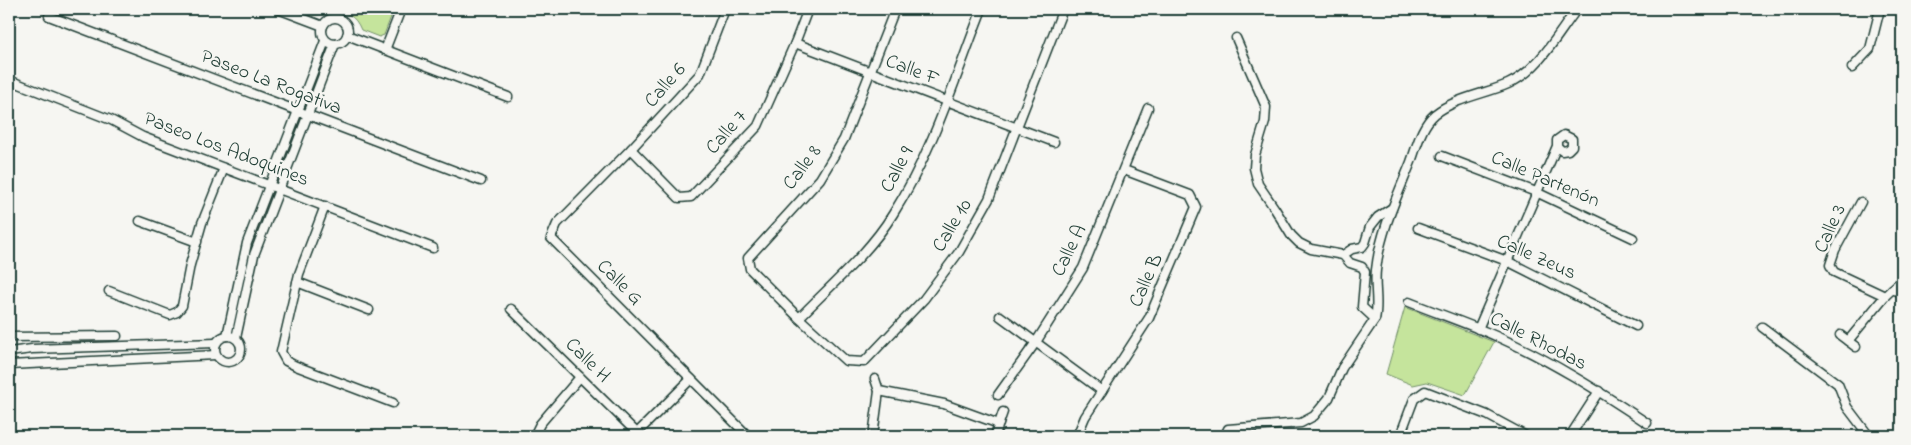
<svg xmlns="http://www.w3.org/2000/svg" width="1911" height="445" viewBox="0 0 1911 445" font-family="'Indie Flower',sans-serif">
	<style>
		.green { fill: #c5e49c; stroke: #729068 }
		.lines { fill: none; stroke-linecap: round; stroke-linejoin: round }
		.minor-casing { stroke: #1f3d34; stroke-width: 11 }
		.minor { stroke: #f6f6f2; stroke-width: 8 }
		.labels { text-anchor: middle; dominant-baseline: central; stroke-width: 5; stroke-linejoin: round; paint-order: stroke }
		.street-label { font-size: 20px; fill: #1f3d34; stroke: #f6f6f2 }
	</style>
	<rect width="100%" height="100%" fill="#f6f6f2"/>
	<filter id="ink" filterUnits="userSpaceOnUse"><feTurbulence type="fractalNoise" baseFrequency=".02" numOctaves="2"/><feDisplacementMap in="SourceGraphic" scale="10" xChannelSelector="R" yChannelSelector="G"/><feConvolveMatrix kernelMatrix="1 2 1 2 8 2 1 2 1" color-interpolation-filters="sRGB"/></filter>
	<g filter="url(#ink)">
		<g class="green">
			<path d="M304,9H394L384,35L379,37L361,30C349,0 326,19 307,14Z"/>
			<polygon points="1405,307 1494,342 1465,395 1427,382 1413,385 1386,374"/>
		</g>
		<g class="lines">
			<defs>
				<g id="minor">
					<polyline points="278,9 323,26"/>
					<polyline points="725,9 700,74 631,149 557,224 551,238 748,436"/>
					<polyline points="895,9 844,139 820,179 748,258 750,269 799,318 846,361 864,362 924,299 959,252 989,199 1063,9"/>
					<polyline points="49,16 481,181"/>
					<circle cx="335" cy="31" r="13"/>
					<polyline points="347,35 508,97"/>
					<polyline points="1236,38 1266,107 1265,122 1255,155 1254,168 1258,184 1275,209 1291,235 1299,243 1311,249 1343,255 1350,263 1362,267 1365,272 1362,307 1375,319"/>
					<polyline points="795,43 1054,142"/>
					<polyline points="385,50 401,9"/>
					<polyline points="1852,68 1870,49 1880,9"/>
					<polyline points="9,80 111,120 143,137 433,248"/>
					<polyline points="631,149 679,198 691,197 758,126 795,43 808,9"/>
					<polyline points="1442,156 1536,192 1633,238"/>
					<polyline points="1861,202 1835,250 1830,265 1834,272 1885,296"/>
					<polyline points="325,206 299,274 281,352 286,361 296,366 393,403"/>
					<polyline points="140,221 197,242"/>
					<polyline points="1418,228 1507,261 1636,326"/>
					<polyline points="1343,255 1352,249 1362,247 1365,243 1370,227 1378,217 1392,208"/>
					<polyline points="297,282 369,310"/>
					<polyline points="1892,289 1902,293"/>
					<polyline points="109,291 170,315 177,312 182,306 190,265 202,223 224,168"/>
					<path d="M1409,302C1439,314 1469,324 1498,337C1550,360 1599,391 1647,423"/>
					<polyline points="511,309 640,436"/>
					<polyline points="1000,316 1102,391"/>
					<path d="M799,318C831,285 869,253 893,214C933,151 955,78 982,9"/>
					<polyline points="1762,327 1838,384 1847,407 1869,436"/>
					<polyline points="1478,329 1557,146 1557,140 1564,135 1572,139 1572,146 1568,150 1562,151 1557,146"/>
					<polyline points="1840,335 1856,347"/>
					<circle cx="228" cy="349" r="13"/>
					<polyline points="227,336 247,243 325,41"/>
					<polyline points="9,337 117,336"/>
					<polyline points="236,338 254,255 335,44"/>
					<polyline points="1848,341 1885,296 1902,280"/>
					<polyline points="9,352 32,349 216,343"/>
					<polyline points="9,365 216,355"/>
					<polyline points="879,391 944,404 999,424"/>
					<polyline points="998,395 1036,342 1083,268 1148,108"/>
					<polyline points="995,435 1003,412"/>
					<polyline points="534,436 540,424 580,377"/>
					<polyline points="634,436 691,379"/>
					<polyline points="873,436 879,391 875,379"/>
					<polyline points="1077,436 1085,417 1149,318 1196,207 1190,195 1124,170"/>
					<path d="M1225,436L1228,429L1301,423L1314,416L1329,398L1342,368L1375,319C1379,303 1374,287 1376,270C1380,232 1397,197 1411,162C1417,146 1421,126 1435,114C1455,98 1485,94 1508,84C1539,70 1557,35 1577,9"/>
					<polyline points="1400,436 1414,399 1425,391 1487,415 1526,436"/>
					<polyline points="1570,436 1599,391"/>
				</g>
			</defs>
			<use href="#minor" class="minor-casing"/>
			<use href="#minor" class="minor"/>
		</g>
	</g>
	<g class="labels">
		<g class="street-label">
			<text transform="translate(912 71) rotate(21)">Calle F</text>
			<text transform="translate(271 83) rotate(21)">Paseo La Rogativa</text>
			<text transform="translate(666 86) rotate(-49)">Calle 6</text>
			<text transform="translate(727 133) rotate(-49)">Calle 7</text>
			<text transform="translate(226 150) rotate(21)">Paseo Los Adoquines</text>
			<text transform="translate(803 168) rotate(-53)">Calle 8</text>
			<text transform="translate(898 170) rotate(-62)">Calle 9</text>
			<text transform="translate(1545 180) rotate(23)">Calle Partenón</text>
			<text transform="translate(953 226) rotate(-59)">Calle 10</text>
			<text transform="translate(1831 229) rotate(-66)">Calle 3</text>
			<text transform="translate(1070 251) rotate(-64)">Calle A</text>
			<text transform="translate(1536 258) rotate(24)">Calle Zeus</text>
			<text transform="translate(1147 281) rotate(-66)">Calle B</text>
			<text transform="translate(619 283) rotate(45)">Calle G</text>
			<text transform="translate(1538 342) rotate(27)">Calle Rhodas</text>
			<text transform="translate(587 361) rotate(45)">Calle H</text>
		</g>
	</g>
	<rect width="1911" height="445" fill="none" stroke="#f6f6f2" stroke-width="30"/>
	<rect x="15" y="15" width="1881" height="415" fill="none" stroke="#1f3d34" stroke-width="2" filter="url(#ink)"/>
</svg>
